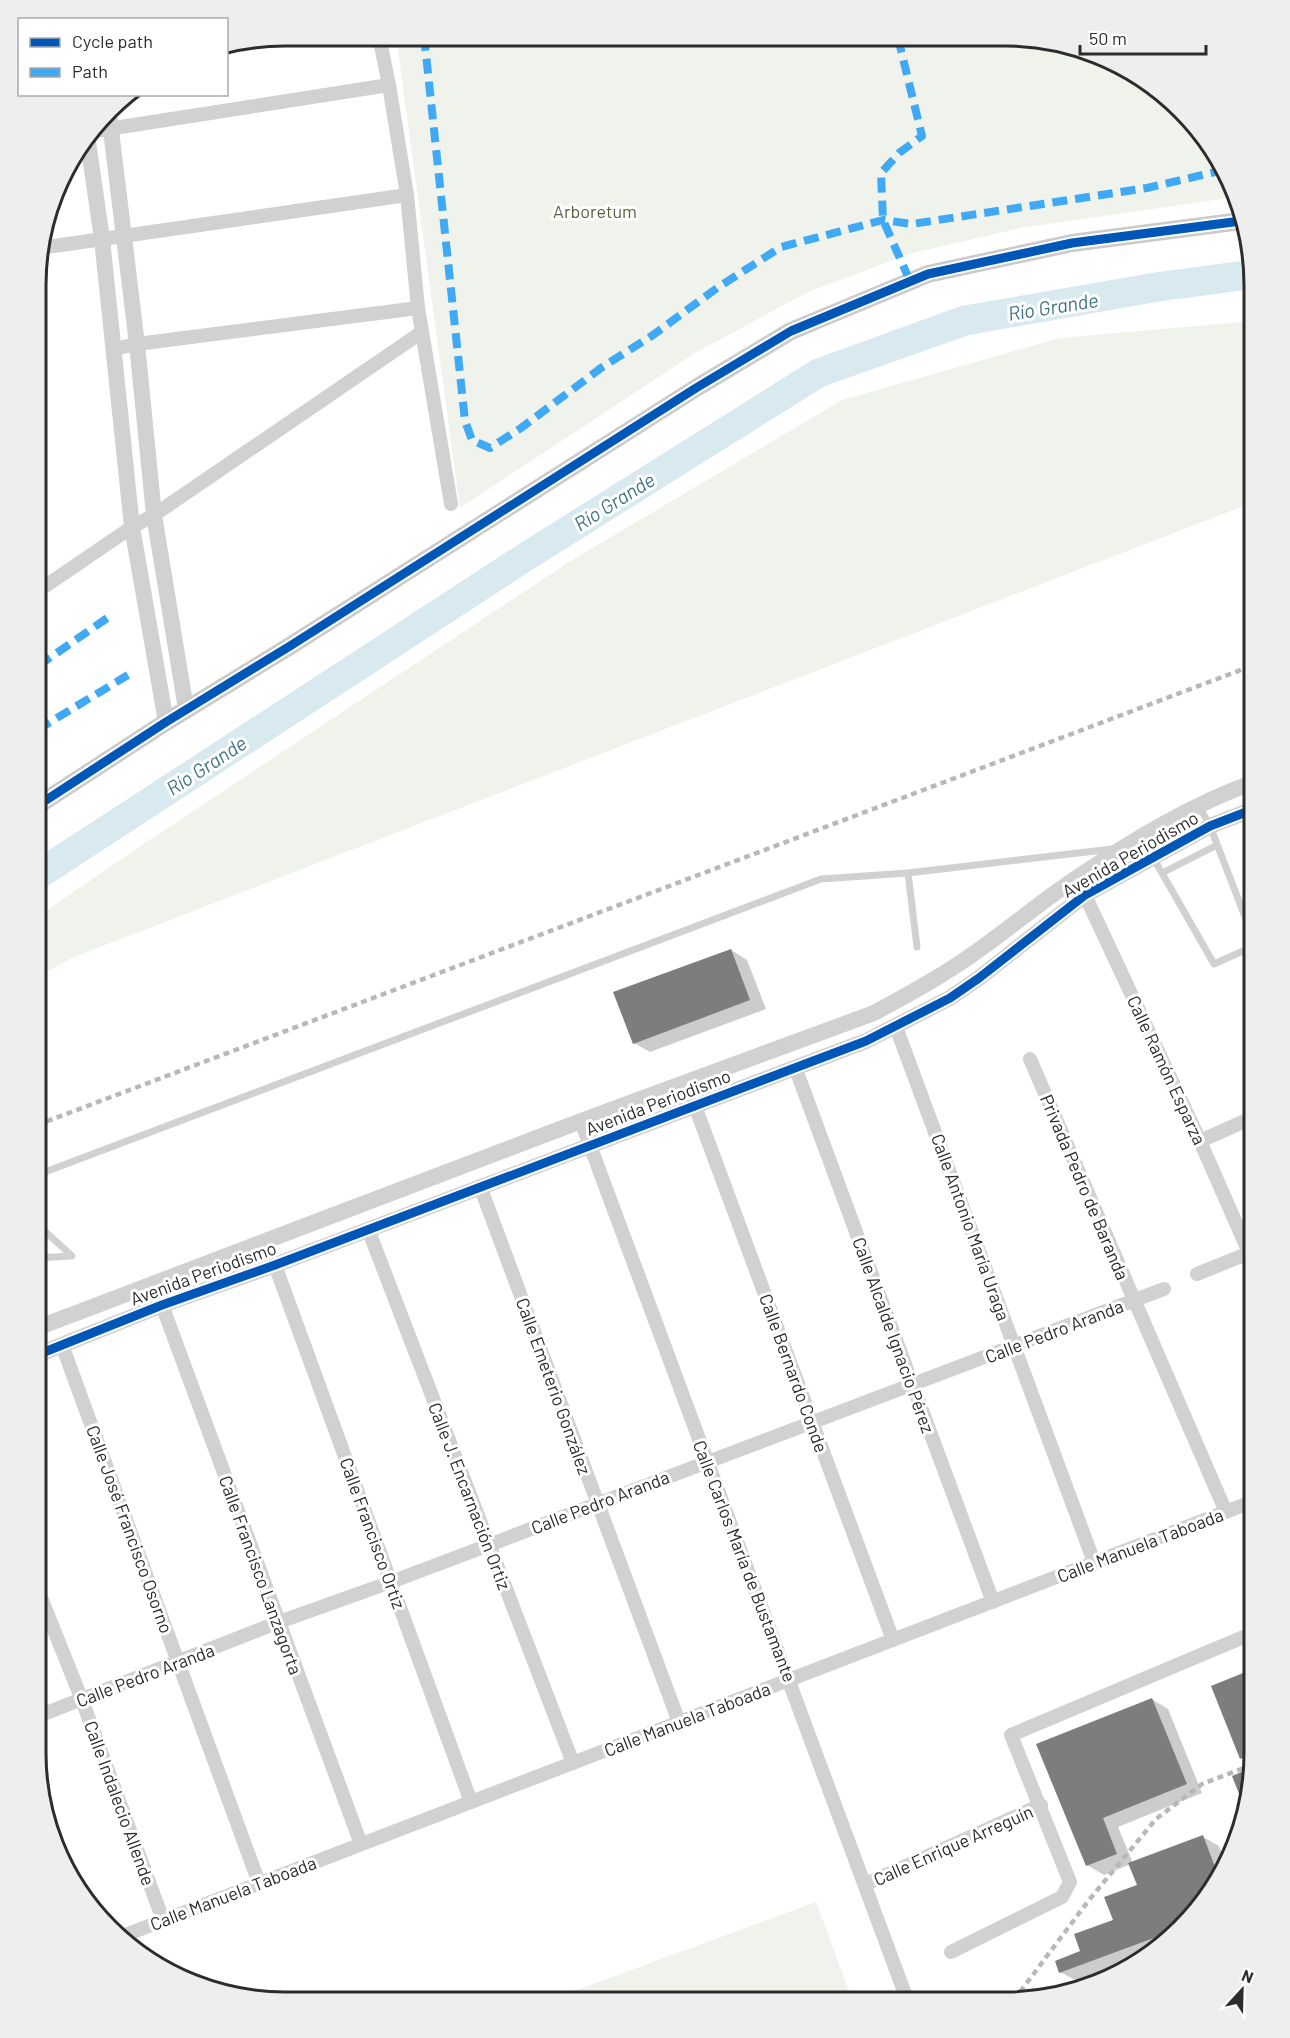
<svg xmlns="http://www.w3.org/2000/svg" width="1290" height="2038" viewBox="0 0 1290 2038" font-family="Barlow,sans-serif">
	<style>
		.green { fill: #f0f3eb }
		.water { fill: #d8e9ef }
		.shadow { fill: #0003 }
		.building { fill: #7d7d7d }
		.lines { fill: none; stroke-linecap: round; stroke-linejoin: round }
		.service { stroke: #d1d1d1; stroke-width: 7 }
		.minor { stroke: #d1d1d1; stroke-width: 14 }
		.tertiary { stroke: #d1d1d1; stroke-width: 16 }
		.secondary { stroke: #cacaca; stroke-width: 18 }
		.rail { stroke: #b8b8b8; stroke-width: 4.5; stroke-dasharray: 6 4.5; stroke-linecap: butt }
		.quiet { stroke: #3fa9f5; stroke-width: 8; stroke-dasharray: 15 8; stroke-linecap: butt }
		.cycleway-casing { stroke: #fff; stroke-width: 13 }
		.cycleway { stroke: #0057b8; stroke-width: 9 }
		.labels { text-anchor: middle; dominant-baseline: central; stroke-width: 6; stroke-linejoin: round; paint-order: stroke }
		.park-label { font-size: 18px; fill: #54653d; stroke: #fff }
		.street-label { font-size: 18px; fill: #2c2c2c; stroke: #fff }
		.water-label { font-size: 20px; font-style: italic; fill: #407588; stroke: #fff }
		.rim { fill: none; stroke: #2c2c2c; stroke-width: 3 }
	</style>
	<rect width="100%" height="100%" fill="#fff"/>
	<g class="green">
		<polygon points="396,36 1037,38 1099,55 1156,87 1202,134 1235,190 1236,197 1020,228 909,254 808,292 695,353 460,508"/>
		<polygon points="1254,321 1254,502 74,957 37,977 37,917 145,843 569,562 842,400 1060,338"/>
		<polygon points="816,1902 853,2002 569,2001 566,1994"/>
	</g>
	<polygon class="water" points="1249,260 1254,289 1162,301 969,335 825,386 535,568 37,893 37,858 519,544 812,360 961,306 1158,272"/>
	<g class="shadow">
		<polygon points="731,950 747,960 766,1009 650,1052 634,1043"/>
		<polygon points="1253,1671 1253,1765 1242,1758 1213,1687"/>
		<polygon points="1152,1699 1168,1709 1202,1793 1118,1827 1133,1863 1203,1837 1219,1846 1225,1861 1203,1904 1156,1950 1077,1981 1060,1972 1115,1921 1139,1886 1131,1864 1104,1875 1087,1865 1038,1745"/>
	</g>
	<g class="building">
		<polygon points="731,949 750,1000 633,1044 613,992"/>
		<polygon points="1253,1669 1253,1754 1240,1759 1211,1686"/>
		<polygon points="1152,1698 1187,1784 1103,1818 1117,1854 1086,1866 1036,1744"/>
		<polygon points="1253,1767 1253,1769 1245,1809 1232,1776"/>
		<polygon points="1203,1835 1218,1875 1203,1904 1178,1929 1059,1973 1055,1961 1080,1951 1074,1934 1113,1920 1104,1897 1137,1885 1128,1863"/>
	</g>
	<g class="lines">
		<g class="service">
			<polyline points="1199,806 1210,826 1254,940"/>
			<polyline points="1142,838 1214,964 1254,946"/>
			<polyline points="908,873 917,947"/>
			<polyline points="1162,873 1217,845"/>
			<polyline points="37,1175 821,879 908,873 1112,849"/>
			<polyline points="37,1258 72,1256 37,1224"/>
		</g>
		<g class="minor">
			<polyline points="379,36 389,85 407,195 418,308 451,504"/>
			<polyline points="95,131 389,85"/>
			<polyline points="40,248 407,195"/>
			<polyline points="114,349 137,344 418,308"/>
			<polyline points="38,591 132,527 154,515 422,332"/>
			<polyline points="1077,878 1200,1141 1254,1264"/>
			<polyline points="896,1027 1094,1562"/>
			<polyline points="1030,1059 1226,1512"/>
			<polyline points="795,1067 993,1602"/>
			<polyline points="695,1106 893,1640"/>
			<polyline points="581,1121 908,2002"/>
			<polyline points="1200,1141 1254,1117"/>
			<polyline points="480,1186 679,1722"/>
			<polyline points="368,1229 573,1763"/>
			<polyline points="275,1265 471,1802"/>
			<polyline points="1197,1274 1249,1253"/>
			<polyline points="162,1305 361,1844"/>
			<polyline points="62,1345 259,1883"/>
			<polyline points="36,1585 82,1700 163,1920"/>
			<polyline points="36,1717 279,1622 391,1582 1164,1289"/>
			<polyline points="866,1884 1041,1805"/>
			<polyline points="120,1937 1254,1501"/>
			<polyline points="951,1952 1062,1897 1070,1882 1011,1735 1253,1633"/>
		</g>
		<g class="tertiary">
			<polyline points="109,114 137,344 154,515 186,709"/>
			<polyline points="88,142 102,239 132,527 166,722"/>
			<path d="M37,1328L581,1121L874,1013C909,994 944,975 976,952C1010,928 1043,900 1078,877C1134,839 1191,805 1254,782"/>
			<polyline points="37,1355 162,1305 275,1265 866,1041 950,998 979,978 1085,895 1210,826 1254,809"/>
		</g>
		<polyline class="secondary" points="37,806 166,722 290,646 696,388 791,331 928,274 1072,243 1241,221"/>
		<g class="rail">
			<polyline points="37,1125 1254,665"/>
			<polyline points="1014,2000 1089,1900 1156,1819 1202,1784 1244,1768"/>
		</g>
		<g class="quiet">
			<polyline points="427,36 425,45 465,421 472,440 490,448 521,428 601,368 653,335 717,288 781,247 883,220 912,224 1147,188 1224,170"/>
			<polyline points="898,38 922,136 899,153 881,173 883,220 910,281"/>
			<polyline points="38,666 113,614"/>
			<polyline points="37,730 128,675"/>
		</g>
		<defs>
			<g id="cycleway">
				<polyline points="37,806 166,722 290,646 696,388 791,331 928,274 1072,243 1241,221"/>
				<polyline points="37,1355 162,1305 275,1265 866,1041 950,998 979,978 1085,895 1210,826 1254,809"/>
			</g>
		</defs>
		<use href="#cycleway" class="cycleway-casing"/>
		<use href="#cycleway" class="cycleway"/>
	</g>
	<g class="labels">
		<g class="park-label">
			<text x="595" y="211">Arboretum</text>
		</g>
		<g class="street-label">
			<text transform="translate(1130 854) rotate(-30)">Avenida Periodismo</text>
			<text transform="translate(1167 1070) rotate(65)">Calle Ramón Esparza</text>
			<text transform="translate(658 1102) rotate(-21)">Avenida Periodismo</text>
			<text transform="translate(1085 1187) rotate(67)">Privada Pedro de Baranda</text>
			<text transform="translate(971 1227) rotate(70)">Calle Antonio María Uraga</text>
			<text transform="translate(203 1273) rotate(-20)">Avenida Periodismo</text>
			<text transform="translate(1054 1331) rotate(-21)">Calle Pedro Aranda</text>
			<text transform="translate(894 1335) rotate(70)">Calle Alcalde Ignacio Pérez</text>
			<text transform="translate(794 1373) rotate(70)">Calle Bernardo Conde</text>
			<text transform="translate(554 1386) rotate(70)">Calle Emeterio González</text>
			<text transform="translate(470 1496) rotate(69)">Calle J. Encarnación Ortiz</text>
			<text transform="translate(600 1502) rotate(-21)">Calle Pedro Aranda</text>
			<text transform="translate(130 1529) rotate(70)">Calle José Francisco Osorno</text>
			<text transform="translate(373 1533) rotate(70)">Calle Francisco Ortiz</text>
			<text transform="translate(1140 1545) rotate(-21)">Calle Manuela Taboada</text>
			<text transform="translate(745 1561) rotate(69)">Calle Carlos María de Bustamante</text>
			<text transform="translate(261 1575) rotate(70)">Calle Francisco Lanzagorta</text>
			<text transform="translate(145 1675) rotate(-21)">Calle Pedro Aranda</text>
			<text transform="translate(687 1719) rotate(-21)">Calle Manuela Taboada</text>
			<text transform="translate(120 1803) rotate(70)">Calle Indalecio Allende</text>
			<text transform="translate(953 1845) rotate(-24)">Calle Enrique Arreguín</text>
			<text transform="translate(233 1893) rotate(-21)">Calle Manuela Taboada</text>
		</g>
		<g class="water-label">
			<text transform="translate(1053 306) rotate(-9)">Río Grande</text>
			<text transform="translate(614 501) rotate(-32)">Río Grande</text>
			<text transform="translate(206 765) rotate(-33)">Río Grande</text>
		</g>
	</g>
	<path d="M0 0H1290V2038H0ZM285 46H1005A239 239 0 0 1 1244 285V1753A239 239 0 0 1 1005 1992H285A239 239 0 0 1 46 1753V285A239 239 0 0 1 285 46Z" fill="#eee" fill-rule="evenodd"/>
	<path class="rim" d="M285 46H1005A239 239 0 0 1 1244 285V1753A239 239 0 0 1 1005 1992H285A239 239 0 0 1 46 1753V285A239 239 0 0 1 285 46Z"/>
	<rect x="18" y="18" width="210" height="78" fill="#ffffff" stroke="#ababab" stroke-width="1.5"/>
	<rect x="30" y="38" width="30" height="9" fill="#0057b8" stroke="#ababab" stroke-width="1.5"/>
	<text x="72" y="48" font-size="18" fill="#2c2c2c">Cycle path</text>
	<rect x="30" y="68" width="30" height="9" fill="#3fa9f5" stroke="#ababab" stroke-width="1.5"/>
	<text x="72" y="78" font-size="18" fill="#2c2c2c">Path</text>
	<g transform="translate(1242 1990) rotate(22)" stroke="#ffffff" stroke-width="4.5" paint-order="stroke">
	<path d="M0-4.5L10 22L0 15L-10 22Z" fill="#2c2c2c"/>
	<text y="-9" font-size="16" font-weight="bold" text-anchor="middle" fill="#2c2c2c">N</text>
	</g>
	<path d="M1080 45v9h126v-9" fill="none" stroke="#2c2c2c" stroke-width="3"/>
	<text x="1089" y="45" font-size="18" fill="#2c2c2c" stroke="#ffffff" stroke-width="4.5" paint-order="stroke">50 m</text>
</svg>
